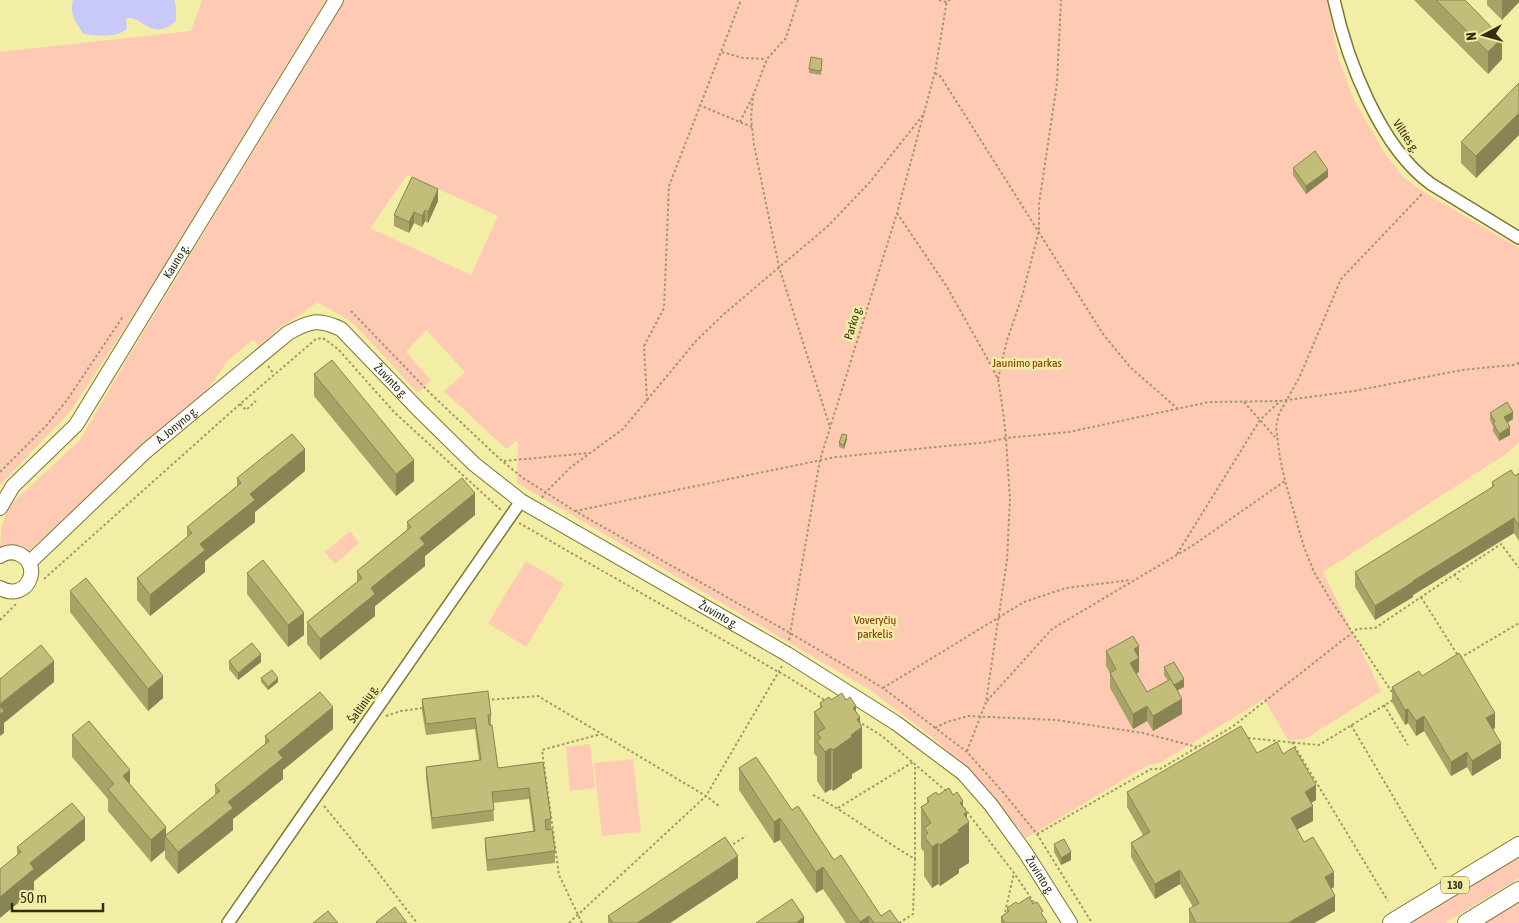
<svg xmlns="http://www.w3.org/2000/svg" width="1519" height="923" viewBox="0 0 1519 923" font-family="'Asap Condensed',sans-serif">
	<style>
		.green { fill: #fecab3; fill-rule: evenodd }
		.water { fill: #c8c8f9 }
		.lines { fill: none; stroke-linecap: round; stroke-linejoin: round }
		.minor-casing { stroke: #7d7733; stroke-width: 14 }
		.tertiary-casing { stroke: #7d7733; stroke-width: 16 }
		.primary-casing { stroke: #7d7733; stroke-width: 20 }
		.path { stroke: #9d9a65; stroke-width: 2; stroke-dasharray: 2.5 2.5; stroke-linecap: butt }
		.minor { stroke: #fff; stroke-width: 11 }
		.tertiary { stroke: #fff; stroke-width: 14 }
		.primary { stroke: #fff; stroke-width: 18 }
		.wall { fill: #a7a367 }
		.shaded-wall { fill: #888454 }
		.building { fill: #c2bd78; stroke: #888454 }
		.labels { text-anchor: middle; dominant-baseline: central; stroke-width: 5; stroke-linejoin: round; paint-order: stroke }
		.shield { fill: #f2eea6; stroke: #6b683e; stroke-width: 1 }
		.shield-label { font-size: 11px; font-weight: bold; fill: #312f12 }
		.street-label { font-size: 12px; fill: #312f12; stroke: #f2eea6 }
		.park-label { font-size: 12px; fill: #823405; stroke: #f2eea6 }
	</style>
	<rect width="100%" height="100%" fill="#f2eea6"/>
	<g class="green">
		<polygon points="202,0 326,0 153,285 70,412 0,485 0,52 191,31"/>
		<path d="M345,0H1327L1339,60L1354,100L1386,155L1404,178L1427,194L1519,248V442L1506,454L1323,572L1381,691L1305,739L1288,740L1264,699L1160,763L1148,765L1026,838L980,782L932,737L870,690L517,483L518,442L516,441L506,449L444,391L465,372L426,330L406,352L431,380L420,391L417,392C396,370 375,345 353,324C342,314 329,310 317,302L300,315L280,327L259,346L253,340L228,360L204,395L138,451L20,559C10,560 7,558 0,550L1,528L10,505L80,440L123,366ZM407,175L498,216L471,275L370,228Z"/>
		<polygon points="350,531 359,543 335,564 325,552"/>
		<polygon points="526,561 564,584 526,647 488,623"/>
		<polygon points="590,744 595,788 570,791 566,747"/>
		<polygon points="633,759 641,832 602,836 594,763"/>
		<polygon points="1519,858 1519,878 1445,923 1410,923"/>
		<polygon points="1519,902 1519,923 1485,923"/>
	</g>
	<path class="water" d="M73,0H174L176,7V21C151,44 140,12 126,19L127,29C114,38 100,36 84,34C76,23 69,14 73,0Z"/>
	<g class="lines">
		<defs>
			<g id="minor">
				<path d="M1334,0C1347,60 1380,147 1431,184L1519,238"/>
				<polyline points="228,923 521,501"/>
			</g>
			<g id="tertiary">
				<path id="s1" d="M0,508L13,486L76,425L336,0"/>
				<path d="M0,556C6,552 12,551 19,554C44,565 27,603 0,588"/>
				<path id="s2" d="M29,563L146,451L288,333C310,321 318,318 341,329L418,409L474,464L521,501L787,654L896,723L963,773L991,805L1025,852L1070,923"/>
			</g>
			<g id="primary">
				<polyline points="1392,923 1519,846"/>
				<polyline points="1467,923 1519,891"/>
			</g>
		</defs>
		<use href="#minor" class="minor-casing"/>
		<use href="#tertiary" class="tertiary-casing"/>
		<use href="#primary" class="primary-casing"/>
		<g class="path">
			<polyline points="798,0 786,38 767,59 753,96 751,118 754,145 779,267 830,427"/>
			<polyline points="939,0 946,2 950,0"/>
			<polyline points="722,52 743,58 766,59"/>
			<polyline points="935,73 941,77 1103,334 1130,367 1178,409"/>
			<polyline points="699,105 752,127"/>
			<polyline points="740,122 752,98"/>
			<polyline points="897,213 947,287 987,358 998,379 1003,411 1006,438 1010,499 1007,560 986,702 967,751"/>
			<polyline points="351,311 431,394 502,461 523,478 575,511 790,633 883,688 967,752 1002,791 1037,834 1092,923"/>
			<polyline points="268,366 274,374"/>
			<polyline points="998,379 1007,340 1021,300 1039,231 1039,204 1057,83 1061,0"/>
			<polyline points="647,401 644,346 664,308 669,186 741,0"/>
			<polyline points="1244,402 1275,437"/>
			<polyline points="240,404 246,410 256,401"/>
			<polyline points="504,461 589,453"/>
			<polyline points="0,472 46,426 67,400 122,318 124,319"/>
			<polyline points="542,498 545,493 571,467 623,429 696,341 724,314 828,226 870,182 923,115"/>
			<polyline points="575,511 836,457 988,442 1006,438 1069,432 1209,402 1280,401 1354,391 1462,370 1513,365 1519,363"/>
			<polyline points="519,523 791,679 826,701"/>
			<polyline points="1177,554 1260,420 1280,401"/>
			<polyline points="1454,575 1501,544 1519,568"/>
			<polyline points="44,579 240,404 316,339 323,338 338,349 394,412 501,510"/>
			<polyline points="1421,597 1457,654"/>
			<polyline points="0,620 16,604"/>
			<polyline points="789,640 820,460 897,213 935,72 947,0"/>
			<polyline points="1460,658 1519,623"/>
			<polyline points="883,688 1024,602 1066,588 1131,580"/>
			<polyline points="1392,692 1330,599 1314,572 1304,547 1285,481 1280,458 1276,427 1279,414 1300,376 1341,279 1423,193"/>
			<polyline points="487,700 538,696 706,796 719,806"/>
			<polyline points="987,701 1052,629 1192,546 1285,481"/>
			<polyline points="1384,705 1408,745"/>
			<polyline points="386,716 401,711 423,708"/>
			<polyline points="858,721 882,736 946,791"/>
			<polyline points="1351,725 1437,871"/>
			<polyline points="935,728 947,722 968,716 1056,720 1143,733 1197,747"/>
			<polyline points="1248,738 1319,745 1393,700"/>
			<polyline points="1292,742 1388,901"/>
			<path d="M813,795C849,813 880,839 915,859V765"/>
			<polyline points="961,804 1014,873 1035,904"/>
			<polyline points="324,806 370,862 417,923"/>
			<polyline points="838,808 913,762"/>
			<polyline points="1037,834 1151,769 1160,769 1232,727 1357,629 1375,628 1454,575 1461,582"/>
			<polyline points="729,847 746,836"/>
			<polyline points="1004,917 1014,873"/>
			<polyline points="569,923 706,796 782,666"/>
			<polyline points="582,923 559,875 542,750 601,734"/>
			<polyline points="899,923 913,914 915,859"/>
		</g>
		<use href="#minor" class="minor"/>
		<use href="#tertiary" class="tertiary"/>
		<use href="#primary" class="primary"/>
	</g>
	<g class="wall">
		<polygon points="1414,0 1465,0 1502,59 1488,74"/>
		<polygon points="1487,0 1519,0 1519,2 1502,20 1487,5"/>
		<polygon points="822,63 821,75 809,73 809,69"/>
		<polygon points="1519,83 1519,135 1476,178 1461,163 1461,142"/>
		<polygon points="1293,168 1328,177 1306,194 1293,175"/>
		<polygon points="438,201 428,223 425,221 422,227 414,223 409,233 394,226 394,215"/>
		<polygon points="314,374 414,481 396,496 314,396"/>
		<polygon points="1490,413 1513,419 1507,423 1510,435 1499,441 1493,431 1493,426 1490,420"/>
		<polygon points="847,439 844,449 839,447 839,443"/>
		<polygon points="305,471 255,512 255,522 205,561 205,572 150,616 137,600 137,578 187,538 187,527 237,486 237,478"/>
		<polygon points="1519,473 1519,541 1514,533 1413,595 1413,597 1375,620 1355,587 1355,572 1492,488 1492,482 1515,476"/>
		<polygon points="475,515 425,556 425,566 375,606 375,616 320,660 307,644 307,622 357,582 357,571 407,530 407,522"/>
		<polygon points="247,573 304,635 288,647 247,594"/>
		<polygon points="70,591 163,698 148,711 70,612"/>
		<polygon points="1139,646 1139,672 1136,674 1147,692 1168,681 1164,675 1164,667 1184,687 1177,691 1182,714 1153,731 1147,721 1133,729 1110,688 1110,673 1106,666 1106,651"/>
		<polygon points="229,661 261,662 238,680 229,669"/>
		<polygon points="1422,676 1495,728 1493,729 1501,758 1472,776 1467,767 1451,776 1424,731 1416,736 1408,723 1405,725 1392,702 1392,687"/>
		<polygon points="261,678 278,682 268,690 261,682"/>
		<polygon points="422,699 491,715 491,725 498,768 543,762 551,819 551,829 555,851 555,863 487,871 485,849 485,838 533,831 529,799 493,803 494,821 432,829 426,778 426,767 479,760 475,729 426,735 422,711"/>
		<polygon points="831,700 856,711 860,724 862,768 852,774 852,778 833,791 831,789 825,793 817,781 817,757 814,753 814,712 820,708 820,703"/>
		<polygon points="333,729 283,770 283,779 233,819 233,830 178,874 165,858 165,850 151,862 108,811 108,799 72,757 72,735 130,785 166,835 215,796 215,785 265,744 265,736"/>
		<polygon points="1257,753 1283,754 1316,800 1311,803 1313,821 1297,829 1304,842 1334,887 1331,889 1335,911 1314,923 1189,923 1189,909 1193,907 1180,884 1155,899 1131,857 1131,843 1143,835 1127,807 1127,792"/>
		<polygon points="739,768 792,810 881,916 899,923 846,923 823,889 816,893 780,840 774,843 739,790"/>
		<polygon points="938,795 953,795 963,806 967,819 969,863 959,869 959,873 940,886 938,884 932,888 924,876 924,852 921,848 921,807 927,803 927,798"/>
		<polygon points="85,840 34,881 34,890 17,855 17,847"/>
		<polygon points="1054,844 1071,860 1061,865 1054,852"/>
		<polygon points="738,878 670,923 608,923 608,916"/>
		<polygon points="1018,904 1033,904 1043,916 1047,923 1001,923 1001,917 1007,913 1007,908"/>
	</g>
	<g class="shaded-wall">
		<polygon points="1502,0 1519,0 1519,2 1502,20"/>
		<polygon points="1502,38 1502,59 1488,74 1488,52"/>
		<polygon points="1519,113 1519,135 1476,178 1476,156"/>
		<polygon points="1328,170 1328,177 1306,194 1306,186"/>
		<polygon points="438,189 438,201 428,223 428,212"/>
		<polygon points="425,210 425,221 422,227 422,216"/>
		<polygon points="414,212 414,223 409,233 409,222"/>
		<polygon points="1513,412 1513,419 1504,425 1504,417"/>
		<polygon points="1510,427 1510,435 1499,441 1499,434"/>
		<polygon points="847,435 847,439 844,449 844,445"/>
		<polygon points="305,449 305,471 255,512 255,522 205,561 205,572 150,616 150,595 250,494"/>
		<polygon points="414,460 414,481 396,496 396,474"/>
		<polygon points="475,493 475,515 425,556 425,566 375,606 375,616 320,660 320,639 420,538"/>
		<polygon points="1514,518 1514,533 1413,595 1413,597 1375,620 1375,606 1413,581"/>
		<polygon points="304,613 304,635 288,647 288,625"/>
		<polygon points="1139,646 1139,672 1130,677 1130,663 1134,649"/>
		<polygon points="261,654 261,662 238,680 238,673"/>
		<polygon points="54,661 54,682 4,723 4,733 0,736 0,704"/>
		<polygon points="163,676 163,698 148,711 148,689"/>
		<polygon points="278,678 278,682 268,690 268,687"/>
		<polygon points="1184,679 1184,687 1174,692 1174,685"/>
		<polygon points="1182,699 1182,714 1153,731 1153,716"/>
		<polygon points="856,706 856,732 857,719 860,717 860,729 862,727 862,768 852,774 852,778 833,791 833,750 853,708"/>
		<polygon points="1147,706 1147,721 1133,729 1133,714"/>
		<polygon points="333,707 333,729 283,770 283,779 233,819 233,830 178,874 178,852 278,752"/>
		<polygon points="1408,709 1408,723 1405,725 1405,710"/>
		<polygon points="1495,713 1495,728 1486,733 1486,718"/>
		<polygon points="1424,716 1424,731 1416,736 1416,721"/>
		<polygon points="1501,743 1501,758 1472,776 1472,761"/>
		<polygon points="831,748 831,789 825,793 825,752"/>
		<polygon points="1467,752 1467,767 1451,776 1451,762"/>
		<polygon points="130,770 130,792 123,776"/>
		<polygon points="1316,785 1316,800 1305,807 1305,792"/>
		<polygon points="963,801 963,826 964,814 967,812 967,824 969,822 969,863 959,869 959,873 940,886 940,845 960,803"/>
		<polygon points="1313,806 1313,821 1291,833 1291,818"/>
		<polygon points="85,818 85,840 34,881 34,890 0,918 0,897 30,863"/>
		<polygon points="780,818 780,840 774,843 774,822"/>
		<polygon points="166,827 166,838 165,836 165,850 151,862 151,840"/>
		<polygon points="938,843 938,884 932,888 932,847"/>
		<polygon points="1071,852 1071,860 1061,865 1061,858"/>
		<polygon points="738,856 738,878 670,923 637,923"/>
		<polygon points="823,867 823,889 816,893 816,872"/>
		<polygon points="1180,870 1180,884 1155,899 1155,884"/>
		<polygon points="1334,872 1334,887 1325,892 1325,877"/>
		<polygon points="1335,896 1335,911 1314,923 1288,923"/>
		<polygon points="869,916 869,923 860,923 860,922"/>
		<polygon points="804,917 804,923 796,923"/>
	</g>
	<g class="building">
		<polygon points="1436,0 1465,0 1502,38 1488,52"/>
		<polygon points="811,57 822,59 821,71 809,69"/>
		<polygon points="1519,83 1519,113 1476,156 1461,142"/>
		<polygon points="1315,151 1328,170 1306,186 1293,168"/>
		<polygon points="412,177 438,189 428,212 425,210 422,216 414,212 409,222 394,215"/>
		<polygon points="332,360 414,460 396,474 314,374"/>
		<polygon points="1507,402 1513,412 1504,417 1510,427 1499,434 1493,423 1495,422 1490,413"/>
		<polygon points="292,434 305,449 250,494 255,500 200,544 205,550 150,595 137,578 192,533 187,527 241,483 237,478"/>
		<polygon points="842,434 847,435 844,445 839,443"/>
		<polygon points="1511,470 1515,476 1519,473 1519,526 1514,518 1413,581 1413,582 1375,606 1355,572 1494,486 1492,482"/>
		<polygon points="462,478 475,493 420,538 425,544 371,588 375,594 320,639 307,622 362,578 357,571 411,527 407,522"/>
		<polygon points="263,560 304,613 288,625 247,573"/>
		<polygon points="86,578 163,676 148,689 70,591"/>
		<polygon points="1133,636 1139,646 1134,649 1139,658 1130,663 1147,692 1171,679 1182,699 1153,716 1147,706 1133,714 1110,673 1116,669 1106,651"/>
		<polygon points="252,643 261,654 238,673 229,661"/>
		<polygon points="41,645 54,661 0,704 0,679"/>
		<polygon points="1459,653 1495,713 1486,718 1501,743 1472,761 1467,752 1451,762 1424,716 1416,721 1408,709 1405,710 1392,687 1419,671 1422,676"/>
		<polygon points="1174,662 1184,679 1174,685 1164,667"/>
		<polygon points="272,670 278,678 268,687 261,678"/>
		<polygon points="488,691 491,715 488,715 489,725 492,725 498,768 543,762 551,819 545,820 546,830 552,829 555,851 487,860 485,838 535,831 529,788 492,792 494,810 432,818 426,767 481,760 475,718 426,724 422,699"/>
		<polygon points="320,692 333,707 278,752 283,758 228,802 233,808 178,852 165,836 220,791 215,785 269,741 265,736"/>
		<polygon points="842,693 846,700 850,697 856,706 853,708 860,717 857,719 862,727 851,735 852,737 833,750 831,748 825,752 817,741 821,738 817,733 825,728 814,712 822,707 820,703 829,697 831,700"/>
		<polygon points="0,706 4,711 0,714"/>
		<polygon points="89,721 130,770 123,776 166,827 151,840 108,789 114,784 72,735"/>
		<polygon points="1241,726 1257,753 1277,742 1283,754 1294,747 1316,785 1305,792 1313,806 1291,818 1304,842 1313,837 1334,872 1325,877 1335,896 1288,923 1196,923 1189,909 1199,903 1180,870 1155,884 1131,843 1150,832 1127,792"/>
		<polygon points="756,757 792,810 798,806 834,860 841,855 881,916 890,910 899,923 874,923 869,916 860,922 823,867 816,872 780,818 774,822 739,768"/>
		<polygon points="949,788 953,795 957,792 963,801 960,803 967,812 964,814 969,822 958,830 959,832 940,845 938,843 932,847 924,836 928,833 924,828 931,823 921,807 929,802 927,798 936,792 938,795"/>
		<polygon points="72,803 85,818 30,863 34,869 0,897 0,869 21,852 17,847"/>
		<polygon points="725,837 738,856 637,923 613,923 608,916"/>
		<polygon points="1064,839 1071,852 1061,858 1054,844"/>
		<polygon points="1029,897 1033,904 1037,902 1043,911 1041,913 1047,922 1046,923 1005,923 1001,917 1009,911 1007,908 1016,902 1018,904"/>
		<polygon points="792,899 804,917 796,923 756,923"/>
		<polygon points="395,907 407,923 377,923 376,922"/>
		<polygon points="328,911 338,923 313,923"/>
	</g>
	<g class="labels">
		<rect class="shield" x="1441" y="876.5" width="28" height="17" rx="4"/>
		<g class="shield-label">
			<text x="1455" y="885">130</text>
		</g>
		<g class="street-label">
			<text transform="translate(1406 136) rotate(56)">Vilties g.</text>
			<text stroke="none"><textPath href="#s1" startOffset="305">Kauno g.</textPath></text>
			<text transform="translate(853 323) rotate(-73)">Parko g.</text>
			<text stroke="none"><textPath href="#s2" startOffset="475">Žuvinto g.</textPath></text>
			<text stroke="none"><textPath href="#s2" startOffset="202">A. Jonyno g.</textPath></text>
			<text stroke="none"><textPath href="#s2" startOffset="880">Žuvinto g.</textPath></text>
			<text transform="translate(363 704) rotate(-55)">Šaltinių g.</text>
			<text stroke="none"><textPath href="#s2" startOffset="1300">Žuvinto g.</textPath></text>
		</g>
		<g class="park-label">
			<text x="1027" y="363">Jaunimo parkas</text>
			<text x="875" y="620">Voveryčių<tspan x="875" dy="14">parkelis</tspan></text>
		</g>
	</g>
	<g transform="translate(1484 35) rotate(264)" stroke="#f2eea6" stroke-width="4" paint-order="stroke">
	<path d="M0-4L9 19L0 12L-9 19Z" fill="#312f12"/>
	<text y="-8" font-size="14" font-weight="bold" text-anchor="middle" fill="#312f12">N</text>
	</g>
	<path d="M12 903v8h91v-8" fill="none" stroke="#312f12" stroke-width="2.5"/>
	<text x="20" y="903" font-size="15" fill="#312f12" stroke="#f2eea6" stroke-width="4" paint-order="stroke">50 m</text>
</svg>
